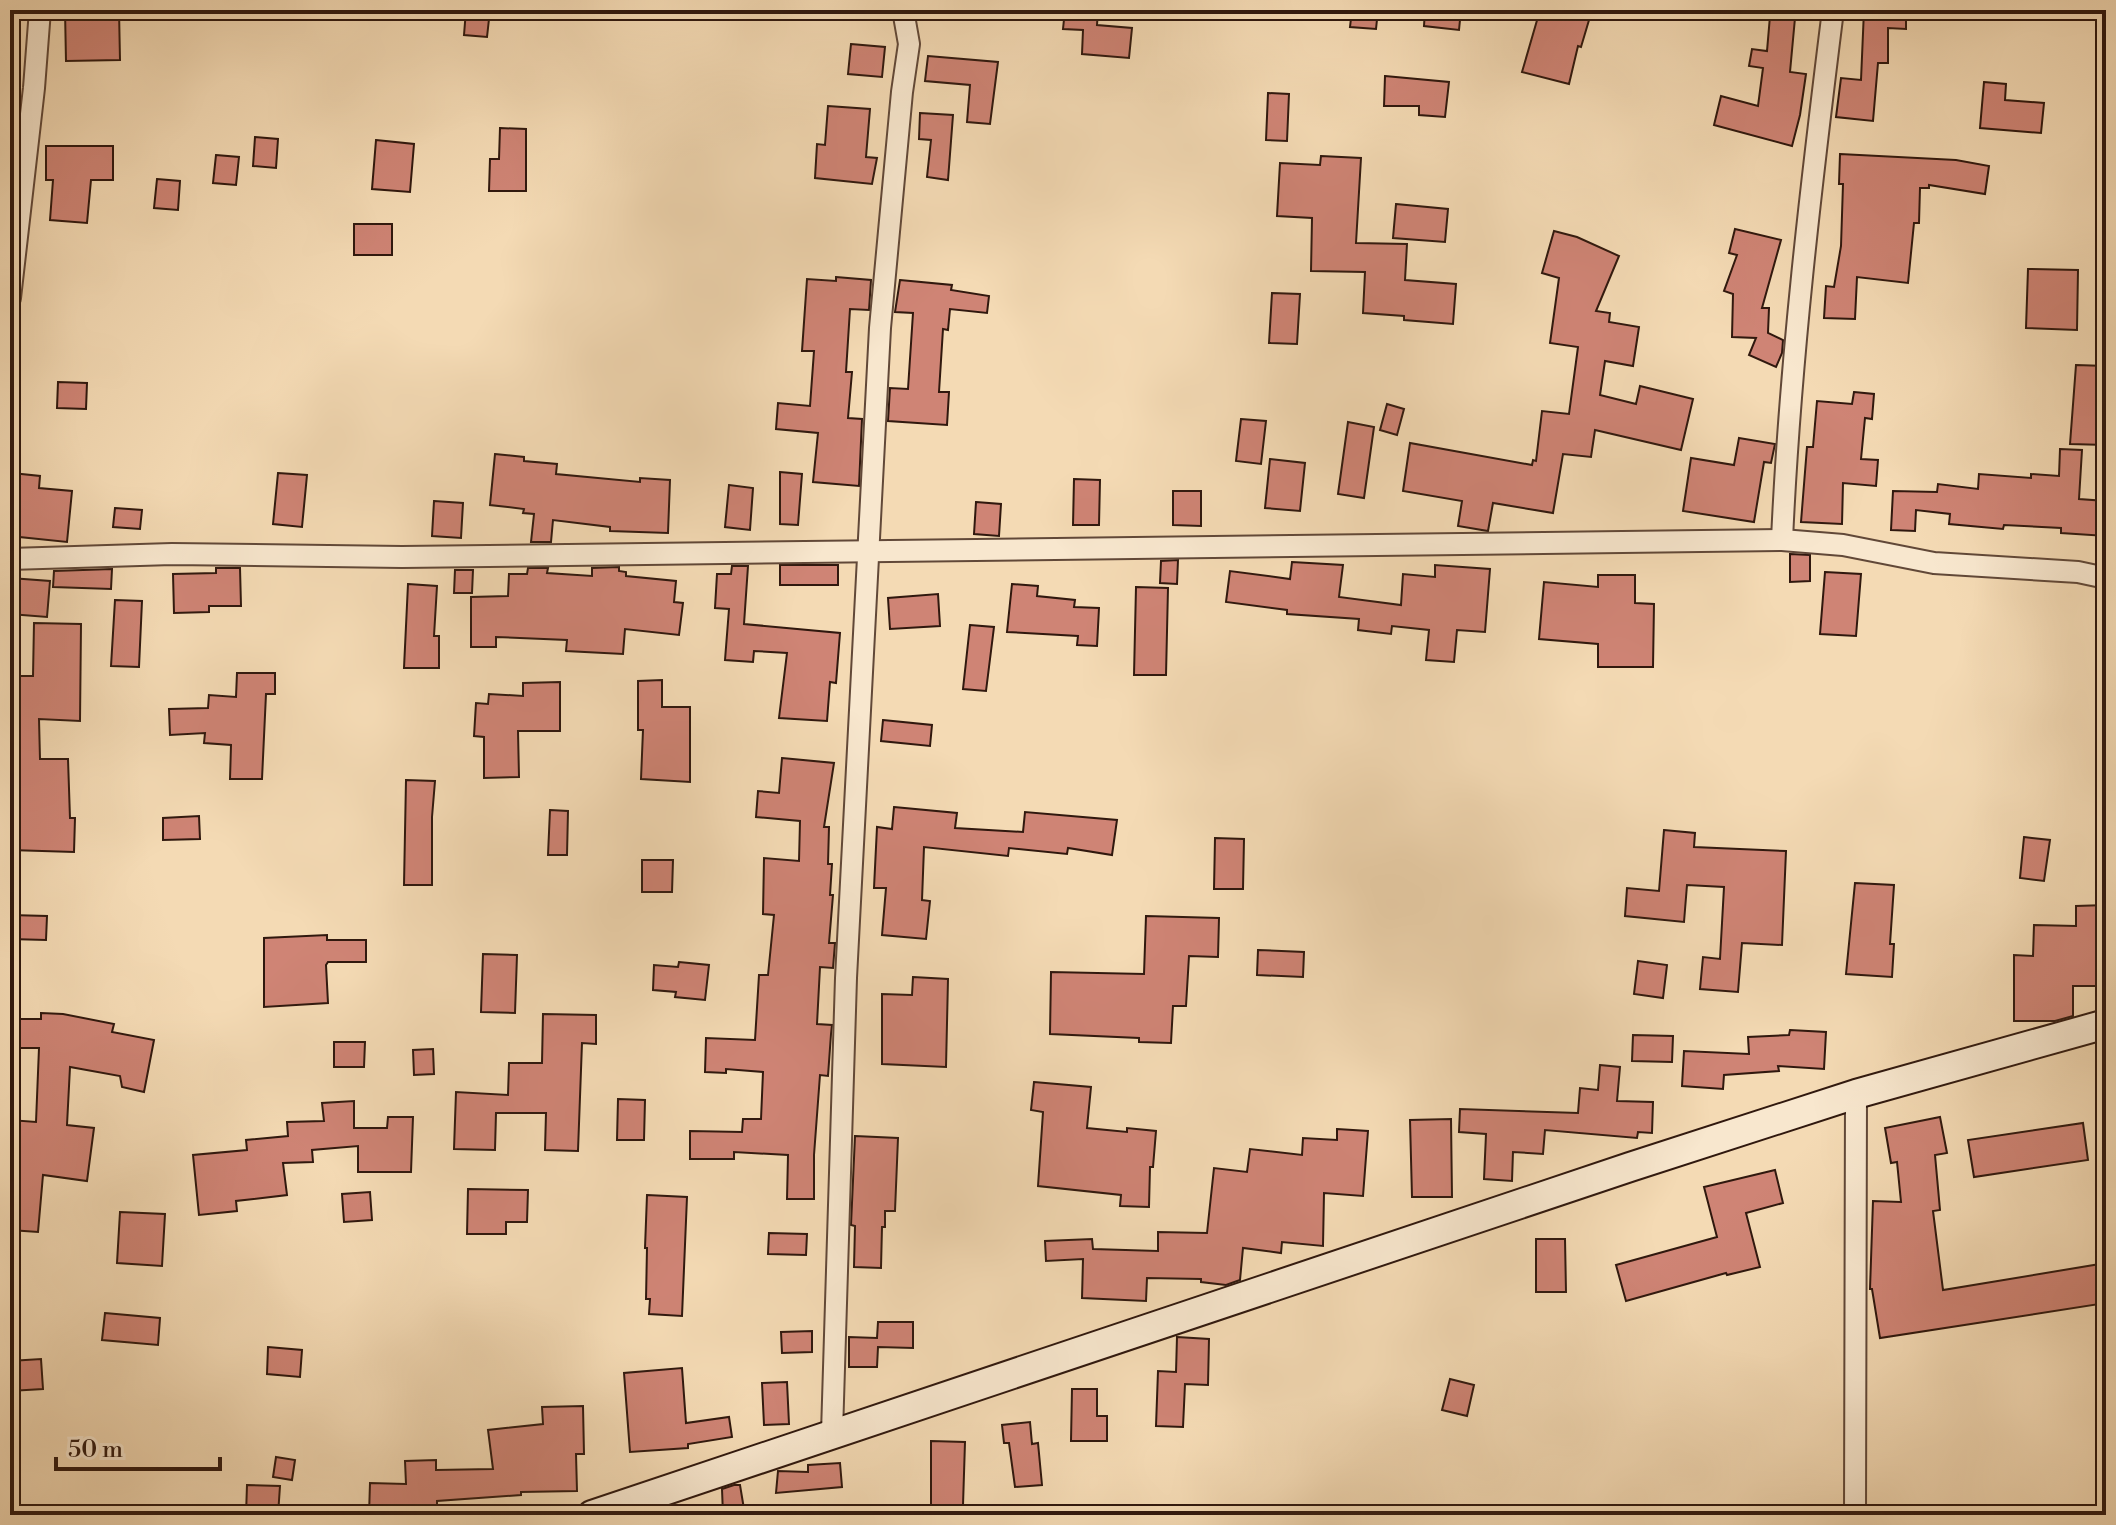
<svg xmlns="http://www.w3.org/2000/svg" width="2116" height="1525" viewBox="0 0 2116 1525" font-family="'Libre Bodoni',serif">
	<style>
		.building { fill: #cf8475; stroke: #30180e; stroke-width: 2 }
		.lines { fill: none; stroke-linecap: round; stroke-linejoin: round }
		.street-casing { stroke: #614838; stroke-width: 24 }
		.secondary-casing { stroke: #30180e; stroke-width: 32 }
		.street { stroke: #f8e7ce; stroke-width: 20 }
		.secondary { stroke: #f8e7ce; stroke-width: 28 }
	</style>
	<rect width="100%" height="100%" fill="#f4dab4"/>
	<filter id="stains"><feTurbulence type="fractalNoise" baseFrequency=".0025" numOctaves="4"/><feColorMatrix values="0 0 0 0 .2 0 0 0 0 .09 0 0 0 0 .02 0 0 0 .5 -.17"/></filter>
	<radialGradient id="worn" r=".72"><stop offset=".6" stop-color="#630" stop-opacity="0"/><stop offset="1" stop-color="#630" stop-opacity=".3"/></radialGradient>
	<g class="building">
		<polygon points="65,10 119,10 120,60 66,61"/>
		<polygon points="466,10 490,10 487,37 464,35"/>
		<polygon points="1065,10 1098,10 1097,25 1132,28 1129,58 1082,54 1083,30 1063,29"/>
		<polygon points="1352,10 1378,10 1376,29 1350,27"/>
		<polygon points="1425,10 1461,10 1459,30 1424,26"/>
		<polygon points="1540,10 1592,10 1581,47 1578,46 1569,84 1522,72"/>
		<polygon points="1864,10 1906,10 1906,29 1888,28 1888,63 1878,63 1873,121 1836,117 1841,78 1861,80"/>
		<polygon points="1770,16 1795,18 1790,72 1806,74 1800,115 1792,146 1714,125 1721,96 1758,106 1763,68 1749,66 1752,49 1767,51"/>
		<polygon points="851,44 885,47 882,77 848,74"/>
		<polygon points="928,56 998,62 990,124 967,122 970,85 925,81"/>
		<polygon points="1385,76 1449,82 1445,117 1419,115 1419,106 1384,106"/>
		<polygon points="1984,82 2006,84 2005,100 2044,103 2041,133 1980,128"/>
		<polygon points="1268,93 1289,94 1287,141 1266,140"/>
		<polygon points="828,106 870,109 866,157 877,158 872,184 815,178 817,144 825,145"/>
		<polygon points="920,113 953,115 948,180 927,177 931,140 919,139"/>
		<polygon points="500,128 526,129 526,191 489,191 490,159 499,159"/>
		<polygon points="255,137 278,139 276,168 253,166"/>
		<polygon points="376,140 414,144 410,192 372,189"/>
		<polygon points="46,146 113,146 113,180 91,180 87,223 50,220 53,180 46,180"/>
		<polygon points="1840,154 1956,160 1989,166 1985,194 1929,185 1929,188 1920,188 1919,223 1914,223 1908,283 1857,277 1855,319 1824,318 1826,286 1834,287 1841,246 1843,184 1839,184"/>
		<polygon points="216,155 239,157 236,185 213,183"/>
		<polygon points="1321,156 1361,158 1356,243 1407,244 1405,280 1456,284 1453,324 1404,320 1404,316 1363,313 1365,272 1311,271 1312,218 1277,216 1280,163 1320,165"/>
		<polygon points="157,179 180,181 178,210 154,208"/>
		<polygon points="1396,204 1448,209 1445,242 1393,238"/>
		<rect x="354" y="224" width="38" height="31"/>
		<polygon points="1735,229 1781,240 1762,308 1769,308 1768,333 1783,340 1782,353 1776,367 1749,355 1756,338 1732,337 1733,294 1724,291 1737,255 1729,253"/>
		<polygon points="1554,231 1577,237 1619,256 1596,311 1610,313 1609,322 1639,327 1633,366 1605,361 1600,395 1636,404 1640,386 1693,399 1681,450 1595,430 1591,457 1563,454 1553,513 1493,503 1488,531 1458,526 1462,501 1403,491 1410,443 1532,465 1533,460 1536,461 1542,411 1569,414 1578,347 1550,343 1559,278 1542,273"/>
		<polygon points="2028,269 2078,270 2077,330 2026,328"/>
		<polygon points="836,277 871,280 869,310 850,309 846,372 852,372 848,418 862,419 859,486 813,482 818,433 776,429 778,403 810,406 814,351 802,351 807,279 836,281"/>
		<polygon points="900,280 952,285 951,290 989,296 987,313 950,309 948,330 943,329 939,392 949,392 947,425 888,421 890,388 908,389 913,313 895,312"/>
		<polygon points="1272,293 1300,294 1297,344 1269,343"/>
		<polygon points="2076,365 2106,366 2106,445 2070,444"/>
		<polygon points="58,382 87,383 86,409 57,408"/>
		<polygon points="1854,392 1874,394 1872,419 1865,418 1861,459 1878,460 1876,486 1843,483 1842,524 1801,522 1807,447 1813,447 1817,401 1852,404"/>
		<polygon points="1387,404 1404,409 1397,435 1380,430"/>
		<polygon points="1241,419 1266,421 1261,464 1236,461"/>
		<polygon points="1348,422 1374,427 1364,498 1338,494"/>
		<polygon points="1739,438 1775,444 1771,463 1764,462 1754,522 1683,511 1691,458 1734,465"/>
		<polygon points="2060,449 2082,450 2079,499 2106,501 2106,536 2061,533 2061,528 2004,525 2003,529 1949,524 1950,514 1916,510 1915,531 1891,530 1893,491 1937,492 1938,484 1978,489 1979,474 2031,478 2031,474 2059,476"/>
		<polygon points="495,454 524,457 524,461 557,464 556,474 640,482 640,478 670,480 668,533 610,531 610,527 553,520 551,542 531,542 534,514 523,513 524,509 490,505"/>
		<polygon points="1270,459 1305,463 1300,511 1265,508"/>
		<polygon points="780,472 802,474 798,525 780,524"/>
		<polygon points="12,473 40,476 39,488 72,491 67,542 10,536"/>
		<polygon points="278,473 307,475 302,527 273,524"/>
		<polygon points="1074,479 1100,480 1099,525 1073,525"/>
		<polygon points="729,485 753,488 750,530 725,527"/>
		<polygon points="1173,491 1201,491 1201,526 1173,525"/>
		<polygon points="434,501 463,503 461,538 432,536"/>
		<polygon points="976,502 1001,504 999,536 974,534"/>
		<polygon points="115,508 142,510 140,529 113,527"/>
		<polygon points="1790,554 1810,555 1810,581 1790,582"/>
		<polygon points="1178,560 1177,584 1160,583 1161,561"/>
		<polygon points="1292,562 1343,565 1339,597 1401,605 1403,574 1435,577 1435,565 1490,569 1485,632 1457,630 1454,662 1426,660 1429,630 1392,626 1391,634 1358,630 1359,619 1287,614 1287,610 1226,602 1230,571 1290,579"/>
		<rect x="780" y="565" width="58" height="20"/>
		<polygon points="732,566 748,566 744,624 840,633 836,683 830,682 827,721 779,718 787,653 754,651 753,662 725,660 729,609 715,608 717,574 731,574"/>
		<polygon points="619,567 619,571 626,572 626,576 676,581 674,602 683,603 679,635 625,629 623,654 566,651 567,640 496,637 496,647 471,647 471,597 508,596 509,574 527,574 528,568 548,568 547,573 592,576 592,568"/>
		<polygon points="216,568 240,568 241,606 209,606 209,612 174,613 173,574 216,573"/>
		<polygon points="112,569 111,589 53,587 54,571"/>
		<polygon points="455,570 473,570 472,593 454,593"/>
		<polygon points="1825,572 1861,574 1856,636 1820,634"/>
		<polygon points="1598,575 1635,575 1635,603 1654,604 1653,667 1598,667 1598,644 1539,639 1544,582 1598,587"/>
		<polygon points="10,578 50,581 47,617 10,614"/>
		<polygon points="408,584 437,586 434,636 439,636 439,668 404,668"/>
		<polygon points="1012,584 1038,586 1037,596 1075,600 1074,607 1099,608 1097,646 1077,645 1078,636 1007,632"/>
		<polygon points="1136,587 1168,588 1166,675 1134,675"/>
		<polygon points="938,594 940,626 890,629 888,598"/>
		<polygon points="115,600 142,601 139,667 111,666"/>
		<polygon points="34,623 81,624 80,721 39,719 40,759 68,759 70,818 75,818 74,852 10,850 10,676 33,676"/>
		<polygon points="970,625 994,627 986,691 963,689"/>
		<polygon points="237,673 275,673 275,694 266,694 262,779 230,779 231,745 204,743 205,733 170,735 169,709 208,708 209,695 236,697"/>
		<polygon points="662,680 662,707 690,707 690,782 641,779 643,730 638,730 638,681"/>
		<polygon points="560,682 560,731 518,731 519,777 484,778 484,737 474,736 476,703 488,704 489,694 523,696 523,683"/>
		<polygon points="883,720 932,725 930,746 881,741"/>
		<polygon points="782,758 834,763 824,827 829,827 828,864 832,864 830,895 833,895 829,943 835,943 833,968 820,967 817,1024 832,1025 831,1034 828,1076 820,1075 814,1155 814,1199 787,1199 788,1155 734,1152 734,1159 690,1159 690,1131 742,1132 743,1119 761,1119 763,1072 726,1069 726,1073 705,1072 706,1038 755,1040 759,975 768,975 774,915 763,914 764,858 799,861 800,821 756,817 758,791 779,793"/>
		<polygon points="406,780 435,781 432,817 432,885 404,885"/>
		<polygon points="894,807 957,813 955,828 1023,832 1025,812 1117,820 1112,855 1068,848 1067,854 1009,848 1008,856 924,847 922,900 930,901 926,939 882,935 886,888 874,888 877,827 892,829"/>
		<polygon points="550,810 568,811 567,855 548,855"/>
		<polygon points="199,816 200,839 163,840 163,818"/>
		<polygon points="1664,830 1695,833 1694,847 1786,851 1782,945 1742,943 1738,992 1700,989 1703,957 1720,959 1724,887 1687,885 1684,922 1625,916 1627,888 1659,891"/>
		<polygon points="2024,837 2050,840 2044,881 2020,878"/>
		<polygon points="1215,838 1244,839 1243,889 1214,889"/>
		<polygon points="642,860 673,860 672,892 642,892"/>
		<polygon points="1855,883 1894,885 1890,944 1894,944 1892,977 1846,974"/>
		<polygon points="2106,905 2106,986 2073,986 2073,1016 2055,1021 2014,1021 2014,955 2033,956 2034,925 2076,926 2076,906"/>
		<polygon points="10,915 47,916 46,940 10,939"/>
		<polygon points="1146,916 1219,918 1218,957 1189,956 1186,1006 1173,1006 1171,1043 1139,1042 1139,1038 1050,1034 1051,972 1144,974"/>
		<polygon points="327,935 327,940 366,940 366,962 328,962 326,965 328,1003 264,1007 264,938"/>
		<polygon points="1258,950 1304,952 1303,977 1257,975"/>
		<polygon points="483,954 517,955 515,1013 481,1012"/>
		<polygon points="1638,961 1667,965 1663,998 1634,994"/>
		<polygon points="679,962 709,965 705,1000 675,997 676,992 653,990 654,965 678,967"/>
		<polygon points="913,977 948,979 946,1067 882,1064 882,994 912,995"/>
		<polygon points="41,1013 63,1014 114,1024 112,1032 154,1040 144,1092 122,1087 120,1076 70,1067 67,1125 94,1128 87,1181 43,1175 38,1232 10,1230 10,1120 36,1122 39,1048 10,1048 10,1019 41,1019"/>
		<polygon points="543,1014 596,1015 596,1044 582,1043 578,1151 545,1150 546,1113 496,1113 495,1150 454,1149 456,1092 508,1095 509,1063 542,1063"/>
		<polygon points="1790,1030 1826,1032 1824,1069 1778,1066 1779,1071 1724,1075 1723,1089 1682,1086 1684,1051 1749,1054 1748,1037 1789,1035"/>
		<polygon points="1633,1035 1673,1036 1672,1062 1632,1061"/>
		<polygon points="334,1042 365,1042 364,1067 334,1067"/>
		<polygon points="433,1049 434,1074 414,1075 413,1050"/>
		<polygon points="1600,1065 1620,1067 1617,1101 1653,1102 1652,1133 1638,1132 1637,1138 1545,1130 1543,1154 1513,1152 1512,1181 1484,1179 1486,1134 1459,1132 1460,1109 1578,1113 1580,1088 1598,1090"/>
		<polygon points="1034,1082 1091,1087 1087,1128 1127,1132 1127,1128 1156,1131 1153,1167 1150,1167 1149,1207 1120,1206 1121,1195 1038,1186 1043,1112 1031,1110"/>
		<polygon points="618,1099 645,1100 644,1140 617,1140"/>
		<polygon points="354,1101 354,1128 387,1128 388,1117 413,1117 411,1172 358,1172 358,1146 312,1150 313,1162 283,1163 287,1195 236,1201 237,1211 199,1215 193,1155 247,1150 246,1140 288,1136 287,1122 324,1121 322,1103"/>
		<polygon points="1940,1117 1947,1153 1935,1155 1940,1210 1933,1211 1943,1290 2106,1263 2106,1303 1880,1338 1872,1289 1870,1289 1873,1201 1901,1202 1897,1162 1891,1163 1885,1128"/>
		<polygon points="1451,1119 1452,1197 1412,1197 1410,1120"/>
		<polygon points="2083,1123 2088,1160 1974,1177 1968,1140"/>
		<polygon points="1337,1129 1368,1131 1363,1196 1324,1193 1323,1246 1282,1242 1281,1253 1243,1248 1240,1280 1226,1285 1201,1282 1201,1279 1147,1278 1146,1301 1082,1298 1083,1259 1046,1261 1045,1241 1092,1239 1093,1249 1158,1251 1158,1232 1207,1233 1214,1168 1247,1172 1250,1149 1302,1155 1303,1138 1337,1140"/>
		<polygon points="855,1136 898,1138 895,1211 885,1211 885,1227 882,1227 881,1268 854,1267 855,1226 851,1225"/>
		<polygon points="1775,1170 1783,1203 1746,1213 1760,1267 1727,1275 1726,1273 1626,1301 1616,1265 1717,1237 1704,1187"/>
		<polygon points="468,1189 528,1190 527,1222 506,1222 506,1234 467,1234"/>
		<polygon points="370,1192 372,1220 344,1222 342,1194"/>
		<polygon points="647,1195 687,1197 682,1316 649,1314 650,1299 646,1299 647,1248 645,1248"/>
		<polygon points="120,1212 165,1214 162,1266 117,1263"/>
		<polygon points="769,1233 807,1234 806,1255 768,1254"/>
		<polygon points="1536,1239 1565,1239 1566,1292 1536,1292"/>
		<polygon points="105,1313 160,1318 158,1345 102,1340"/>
		<polygon points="878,1322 913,1322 913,1348 878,1347 877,1367 849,1367 849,1337 877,1338"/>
		<polygon points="812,1331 812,1352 782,1353 781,1332"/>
		<polygon points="1177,1337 1209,1339 1208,1385 1185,1384 1183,1427 1156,1426 1158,1371 1176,1372"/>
		<polygon points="268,1347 302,1350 300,1377 267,1374"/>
		<polygon points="41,1359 43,1389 10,1391 10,1361"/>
		<polygon points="682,1368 686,1423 729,1417 732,1437 688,1444 688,1448 630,1452 624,1373"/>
		<polygon points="1450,1379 1474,1385 1467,1416 1442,1410"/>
		<polygon points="787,1382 789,1424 764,1425 762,1383"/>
		<polygon points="1072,1389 1097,1389 1097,1416 1107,1416 1107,1441 1071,1441"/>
		<polygon points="583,1406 584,1454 576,1454 577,1491 521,1492 521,1495 437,1501 437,1515 369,1515 370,1483 406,1484 405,1461 436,1460 436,1470 493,1469 488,1430 543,1424 542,1407"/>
		<polygon points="1030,1422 1032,1444 1038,1443 1042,1485 1015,1487 1009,1443 1004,1443 1002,1425"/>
		<polygon points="931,1441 965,1442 963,1505 931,1505"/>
		<polygon points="276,1457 295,1460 292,1480 273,1477"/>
		<polygon points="840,1463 842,1487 776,1493 778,1471 808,1472 808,1465"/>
		<polygon points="247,1485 280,1486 278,1515 246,1515"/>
		<polygon points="734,1485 740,1485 745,1515 723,1515 722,1489"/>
	</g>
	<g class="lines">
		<defs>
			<g id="street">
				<polyline points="10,298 34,88 40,10"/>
				<path d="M1782,540C1790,362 1811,186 1833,10"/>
				<polyline points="10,559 172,554 402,557 1782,540 1843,545 1934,563 2078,572 2106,578"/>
				<polyline points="832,1433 846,978 880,328 902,92 909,44 903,10"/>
				<polyline points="1855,1515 1856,1094"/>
			</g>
			<polyline id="secondary" points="592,1515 1630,1167 1856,1094 2106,1024"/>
		</defs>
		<use href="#street" class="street-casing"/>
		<use href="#secondary" class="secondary-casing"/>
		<use href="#street" class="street"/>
		<use href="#secondary" class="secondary"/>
	</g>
	<rect width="2116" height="1525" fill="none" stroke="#f4dab4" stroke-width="40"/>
	<rect x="12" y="12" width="2092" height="1501" fill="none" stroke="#30180e" stroke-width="4"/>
	<rect x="20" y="20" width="2076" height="1485" fill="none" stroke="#30180e" stroke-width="2"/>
	<path d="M56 1457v12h164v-12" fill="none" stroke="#30180e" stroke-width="4"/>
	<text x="68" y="1457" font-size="24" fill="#30180e" stroke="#f8e7ce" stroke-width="6" paint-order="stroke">50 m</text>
	<rect width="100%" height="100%" filter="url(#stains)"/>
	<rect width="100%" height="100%" fill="url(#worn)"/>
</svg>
